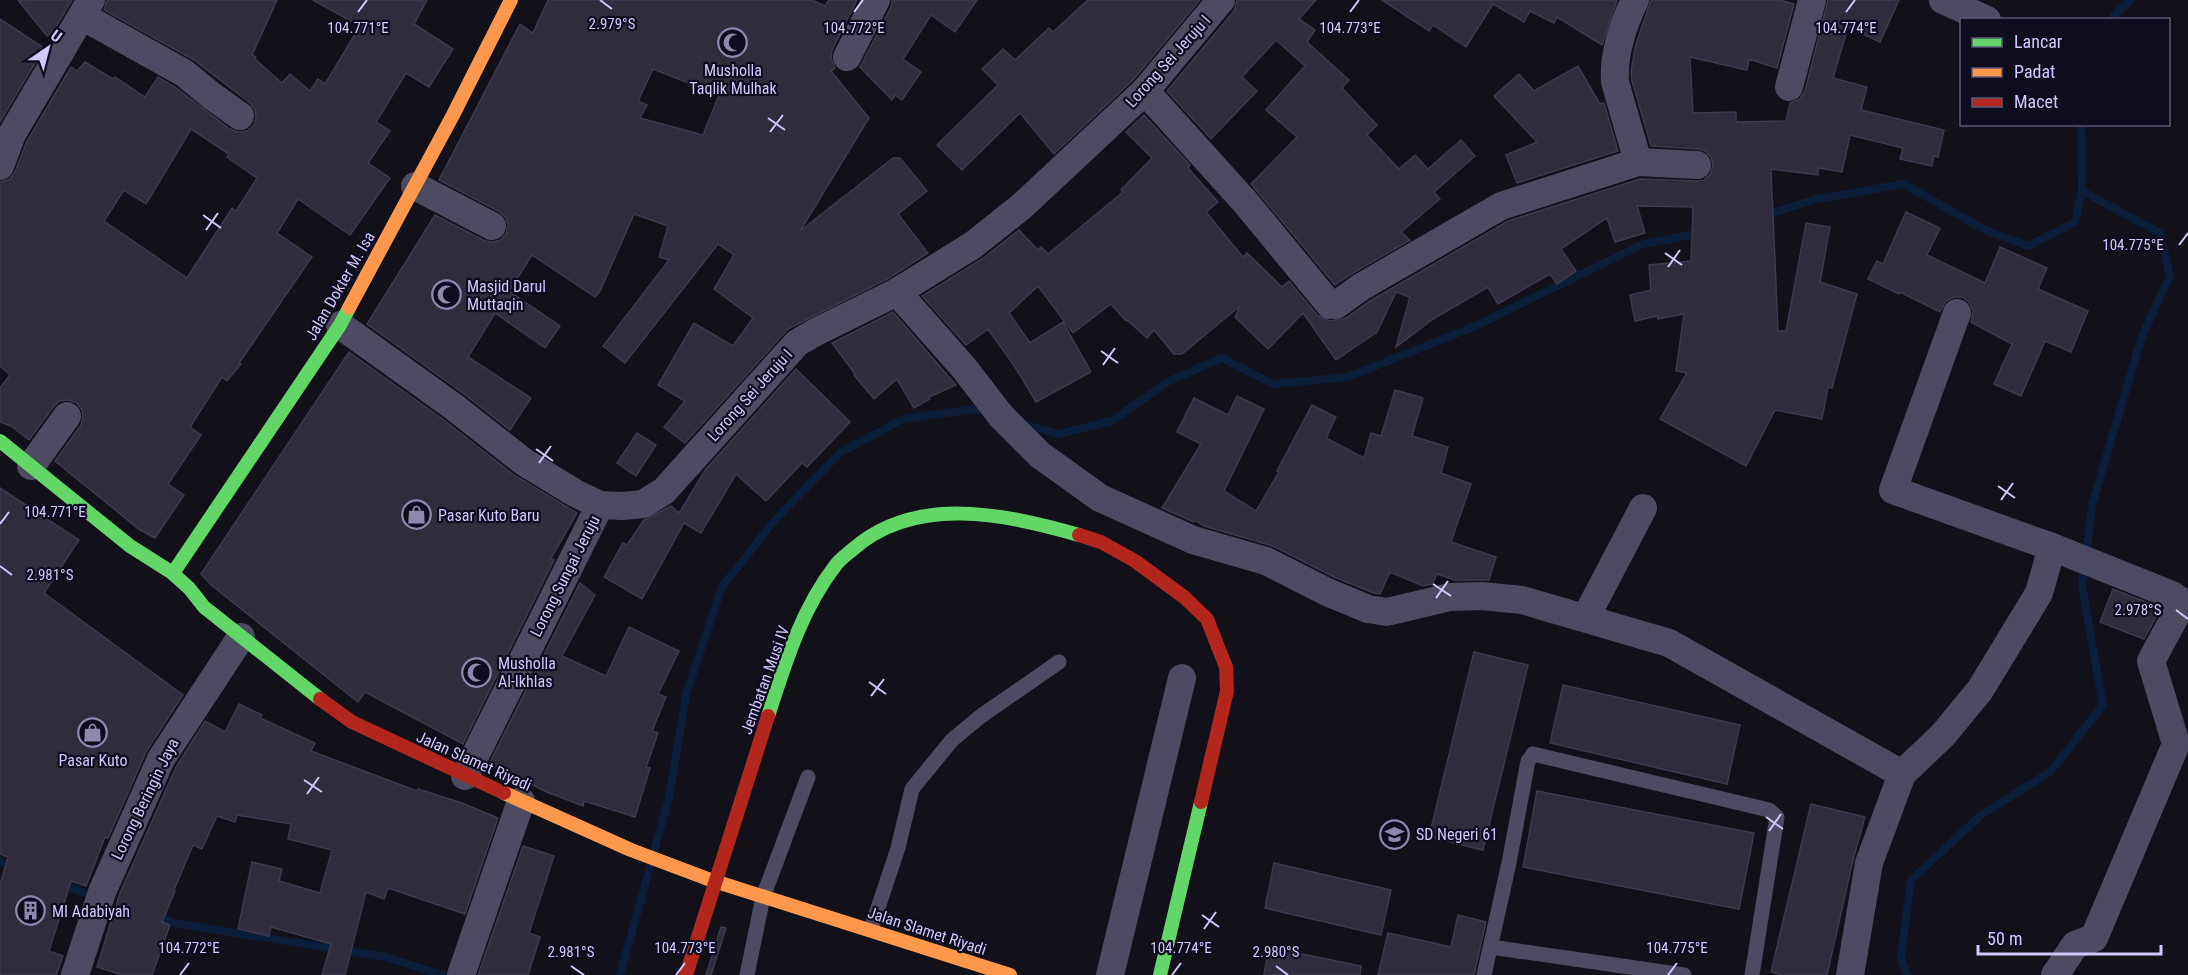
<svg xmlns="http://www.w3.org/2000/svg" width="2188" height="975" viewBox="0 0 2188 975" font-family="'Roboto Condensed',sans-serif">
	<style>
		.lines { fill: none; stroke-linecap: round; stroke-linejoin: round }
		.stream { stroke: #0c1d3a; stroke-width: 8 }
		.building { fill: #302c3c; stroke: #3d3a4e; stroke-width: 1.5; fill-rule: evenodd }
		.lane { stroke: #4c4b62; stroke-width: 15 }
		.street { stroke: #4c4b62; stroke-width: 28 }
		.fast { stroke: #63d668; stroke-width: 14 }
		.slow { stroke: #ff974d; stroke-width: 14 }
		.jam { stroke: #b3261e; stroke-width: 14 }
		.ticks { fill: none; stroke: #cec9fe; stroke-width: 2 }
		.labels { text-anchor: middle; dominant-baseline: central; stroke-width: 4.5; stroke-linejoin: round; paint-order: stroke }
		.street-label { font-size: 16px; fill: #cec9fe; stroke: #0f0c1d }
		.poi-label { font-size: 16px; fill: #cec9fe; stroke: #0f0c1d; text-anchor: start }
		.ticks-label { font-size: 15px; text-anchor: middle; fill: #cec9fe; stroke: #0f0c1d; stroke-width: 4.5; stroke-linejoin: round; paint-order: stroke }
	</style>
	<rect width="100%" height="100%" fill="#121019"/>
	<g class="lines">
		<g class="stream">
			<polyline points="2112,20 2115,14 2131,0"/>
			<polyline points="2081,124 2082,191 2160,233 2170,276 2142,336 2092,505 2086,554"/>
			<polyline points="1765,215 1817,199 1904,184 1985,230 2028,246 2075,222 2082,191"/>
			<polyline points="1023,424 1058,434 1112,421 1169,381 1222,358 1273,384 1348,377 1478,325 1643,244 1701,233"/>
			<polyline points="654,852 669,797 686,695 722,587 774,521 840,453 903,419 975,409 986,412"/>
			<polyline points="0,861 15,868"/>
			<polyline points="60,884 94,896"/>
			<polyline points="154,916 175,923 385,957 443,975"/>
			<polyline points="620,975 650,867"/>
			<polyline points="1907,975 1901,958 1911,880 1981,815 2050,772 2103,705 2082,585 2084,566"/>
		</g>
	</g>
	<g class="building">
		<polygon points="18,0 72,0 54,30 47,36"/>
		<path d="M107,0H277L252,55L256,57L255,59L282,83L290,74L310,91L318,79L325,84L360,26L313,0H427L414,24L453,49L429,87L406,73L376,122L390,131L368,163L390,178L350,235L298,199L277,233L312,257L239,363L241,364L227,381L222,377L190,427L201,435L168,484L184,495L155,538L140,530L55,461L81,425L83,417L82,410L77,403L68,400L60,401L54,406L29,440L11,426L0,422V388L10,375L0,366V182L10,179L15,172L27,141L71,67L77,71L85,62L113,79L115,77L145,97L158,77L175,87L230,129L238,132L247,131L254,125L256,118L255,110L250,103L194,60L104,10ZM191,129L229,154L227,157L257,178L236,211L232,208L187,278L104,221L124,190L146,204Z"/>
		<path d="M548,0H812L825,6L829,0H857L832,50L831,58L835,68L831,71L869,118L800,231L893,158H900L927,191L898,214L928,253L889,278L788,329L685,443L664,427L685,401L658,385L694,323L733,346L753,318L714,289L734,255L718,244L625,363L603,346L669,260L659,257L668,226L634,214L600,291L595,297L532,255L509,291L560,326L545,348L495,313L468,357L531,398L510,430L464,394L367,324L435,215L485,241L493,242L501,240L506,234L508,225L506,218L500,212L439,180L520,24L533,33ZM653,69L719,95L703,135L640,118L647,105L638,101Z"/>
		<polygon points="892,0 977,0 955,32 931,15 903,59 921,72 902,100 895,95 892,100 860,67 891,7"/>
		<polygon points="1088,0 1200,0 1133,80 1054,154 1020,113 962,170 937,145 998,85 982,69 1003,49 1015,60 1049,28 1053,32"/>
		<polygon points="1237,0 1316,0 1299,19 1315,30 1307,42 1349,80 1342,88 1377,125 1367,135 1399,169 1415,155 1428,169 1461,140 1475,156 1434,192 1440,199 1401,232 1410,240 1353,273 1335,285 1251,184 1297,137 1266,110 1305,66 1276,40 1242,77 1257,91 1211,139 1167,91 1234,11"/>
		<polygon points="1382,0 1617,0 1602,45 1557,17 1554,23 1530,11 1524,22 1493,4 1466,47 1433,25 1429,31"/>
		<polygon points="1651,0 1780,0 1794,4 1777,68 1749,59 1747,70 1690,57 1693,113 1736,112 1736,122 1786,121 1790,103 1800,99 1805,91 1828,0 1899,0 1880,42 1848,27 1833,78 1867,87 1861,110 1944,130 1938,157 1934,156 1932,166 1900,159 1903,148 1850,135 1842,172 1818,168 1818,175 1771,169 1778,331 1786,331 1806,223 1830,227 1820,282 1857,294 1832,388 1828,387 1822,419 1775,410 1746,466 1660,419 1687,373 1676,371 1684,314 1658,319 1657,316 1635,321 1630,295 1651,290 1649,265 1691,261 1693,207 1637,206 1645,233 1615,242 1607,218 1561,249 1576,271 1557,284 1550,274 1498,304 1488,287 1433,319 1396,347 1410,297 1396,292 1377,332 1336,360 1303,313 1268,349 1235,317 1240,306 1182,354 1174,354 1154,330 1147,338 1127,320 1126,321 1111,304 1073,333 1038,286 1009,313 1030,343 1063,322 1091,372 1036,402 1015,367 988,329 966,345 922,296 982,259 1019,230 1038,250 1041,247 1048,254 1123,192 1121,190 1152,158 1126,132 1144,115 1190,165 1188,168 1218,202 1206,212 1243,257 1247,253 1282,287 1289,281 1318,316 1330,321 1346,318 1370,301 1508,221 1640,179 1696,181 1704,180 1711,173 1713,165 1711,157 1705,151 1698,149 1651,146 1632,81 1631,71 1636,44"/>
		<polygon points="0,19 44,48 0,122"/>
		<polygon points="1578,66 1600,104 1604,103 1618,151 1517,183 1506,155 1537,142 1494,96 1519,74 1534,91"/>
		<polygon points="1906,212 1940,228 1927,255 1985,283 2000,247 2047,268 2038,289 2088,311 2071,352 2045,341 2021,396 1994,384 2012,344 1971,322 1973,311 1969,302 1962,297 1954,297 1946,301 1940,312 1900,292 1899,294 1868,279 1877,261 1883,264"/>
		<polygon points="893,312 956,385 929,397 930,399 914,408 897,379 874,399 854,375 855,374 832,343"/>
		<polygon points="349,352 444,420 514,475 577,513 551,558 554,560 463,744 365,692 358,702 211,585 201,574"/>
		<polygon points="796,369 850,422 807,467 802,463 766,501 736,474 701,533 684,523 642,599 604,577 623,543 627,545 644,520 671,506 679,513 706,469"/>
		<polygon points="1395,390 1423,398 1412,436 1448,447 1441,473 1471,484 1451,542 1496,557 1489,580 1455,580 1437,574 1432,584 1423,586 1390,572 1380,594 1374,593 1334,577 1273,546 1204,526 1195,520 1194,522 1162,508 1201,444 1177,432 1194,398 1228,415 1237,396 1264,409 1224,491 1256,511 1279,472 1277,471 1312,405 1336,417 1326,438 1364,458 1371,433 1381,436"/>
		<polygon points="637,433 656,445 636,476 617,463"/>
		<polygon points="0,488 79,540 44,593 183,695 146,752 108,838 105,837 86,886 71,881 49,951 63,956 56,975 0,975 0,885 8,857 0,854"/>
		<polygon points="580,583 595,595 562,656 606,676 629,627 679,651 658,694 666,697 652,731 658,733 646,767 650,768 635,817 584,801 583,806 547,792 489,764"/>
		<polygon points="2113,589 2161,608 2144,639 2100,622"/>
		<polygon points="1474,652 1528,665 1483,850 1429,837"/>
		<polygon points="1563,685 1740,725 1727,784 1550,743"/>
		<polygon points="239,704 262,715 260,718 315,743 311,751 417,791 418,789 462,803 498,818 465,914 388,888 384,899 366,892 345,975 322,975 331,944 271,927 269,936 238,929 252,862 282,869 279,881 320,893 332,850 288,839 291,824 237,815 235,822 217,816 202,849 193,845 174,890 175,891 162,922 170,925 152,975 122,975 97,967 120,893 176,767 205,721 225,732"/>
		<polygon points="1537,791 1754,833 1739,909 1523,867"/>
		<polygon points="1811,804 1865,817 1853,860 1827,975 1783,975 1771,972"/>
		<polygon points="523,846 554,856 529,933 540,937 528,975 478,975"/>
		<polygon points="1274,863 1391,890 1381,935 1265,908"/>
		<polygon points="1458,915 1486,922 1474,975 1378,975 1388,933 1451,947"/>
		<polygon points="721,927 726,928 711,975 706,975"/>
		<polygon points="1269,947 1361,966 1360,975 1264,975"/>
	</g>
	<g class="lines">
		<g class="lane">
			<polyline points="871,929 898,848 912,789 952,740 981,716 1059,662"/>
			<polyline points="1491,947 1684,975"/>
			<polyline points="747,975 763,897 808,777"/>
			<polyline points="1484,975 1509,863 1528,761 1533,754 1769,810 1777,817 1752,975"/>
		</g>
		<g class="street">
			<path d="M1635,0C1623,25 1613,54 1615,82L1638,162"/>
			<polyline points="1943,0 1987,20"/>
			<polyline points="82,16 184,73 212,96 240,116"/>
			<polyline points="847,57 876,0"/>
			<polyline points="1789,87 1812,0"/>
			<polyline points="1145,91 1246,203 1330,305 1336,305 1361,287 1501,206 1638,162 1697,165"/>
			<polyline points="0,166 12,134 91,0"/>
			<polyline points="415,186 492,226"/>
			<polyline points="897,292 964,368 1001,416 1040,455 1100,498 1193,540 1266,561 1327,592 1368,609 1387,612 1450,597 1482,596 1522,600 1669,643 1902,774"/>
			<polyline points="1957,313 1893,490 2052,547 2172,595 2188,606"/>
			<polyline points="340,325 454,407 524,462 575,493 600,505 623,506 643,504 664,491 797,343 816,332 897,292 973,245 1022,206 1145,91 1221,0"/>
			<polyline points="31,466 67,416"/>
			<polyline points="1586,617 1643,508"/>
			<polyline points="465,776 600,505"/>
			<polyline points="75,975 102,892 161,759 241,637"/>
			<polyline points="461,975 521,801"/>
			<polyline points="1110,975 1182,678"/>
			<polyline points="1850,975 1869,863 1902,774 1943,735 1980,690 2039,593 2052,547"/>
			<polyline points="2055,975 2075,945 2094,938 2176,744 2151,661 2183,602"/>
		</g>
		<g class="fast">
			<polyline points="0,441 130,546 171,572 189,588 204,607 320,699"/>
			<polyline points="173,573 340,325 349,308"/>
			<path d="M768,716C785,664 801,610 835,566C839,560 846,555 852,550C915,494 1005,514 1079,535"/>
			<polyline points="1160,975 1201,802"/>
		</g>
		<g class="slow">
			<polyline points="349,308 453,115 511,0"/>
			<polyline points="504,793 631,850 708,879 1010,975"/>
		</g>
		<g class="jam">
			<polyline points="1079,535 1101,542 1135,561 1184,597 1207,619 1226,667 1227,691 1201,802"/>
			<polyline points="320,699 352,722 504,793"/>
			<polyline points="686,975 768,716"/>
		</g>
	</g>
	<path class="ticks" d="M600,0L612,9M358,12L367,0M854,12L863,0M1350,12L1359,0M1846,12L1855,0M768,118L785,130M770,132L783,115M203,215L221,228M206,230L218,213M2179,245L2188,233M1665,253L1682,265M1668,267L1680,250M1101,351L1118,363M1103,365L1115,348M536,449L553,461M539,463L551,446M1998,486L2015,498M2001,500L2013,483M0,524L9,512M0,566L12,575M1433,584L1451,596M1436,598L1448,581M2176,610L2188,619M869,682L886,694M871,696L884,679M304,780L322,792M307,794L319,777M1766,817L1783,829M1769,831L1781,814M1202,915L1219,927M1204,929L1216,912M571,966L584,975M1276,966L1288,975M180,975L189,963M676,975L685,963M1172,975L1181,963M1668,975L1677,963"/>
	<defs>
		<symbol id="mosque-ring" viewBox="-11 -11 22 22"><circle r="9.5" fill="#0f0c1d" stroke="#8c88ae" stroke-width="1.5"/><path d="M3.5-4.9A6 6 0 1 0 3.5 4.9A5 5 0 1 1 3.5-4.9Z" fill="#8c88ae"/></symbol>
		<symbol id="shop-ring" viewBox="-11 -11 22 22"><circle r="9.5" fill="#0f0c1d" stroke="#8c88ae" stroke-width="1.5"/><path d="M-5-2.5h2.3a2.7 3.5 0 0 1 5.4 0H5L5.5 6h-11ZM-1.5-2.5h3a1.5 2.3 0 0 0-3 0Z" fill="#8c88ae"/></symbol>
		<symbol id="school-ring" viewBox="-11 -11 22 22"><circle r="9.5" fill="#0f0c1d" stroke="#8c88ae" stroke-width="1.5"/><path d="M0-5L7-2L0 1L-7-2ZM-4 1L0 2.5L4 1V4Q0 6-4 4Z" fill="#8c88ae"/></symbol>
		<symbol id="building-ring" viewBox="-11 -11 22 22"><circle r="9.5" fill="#0f0c1d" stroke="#8c88ae" stroke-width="1.5"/><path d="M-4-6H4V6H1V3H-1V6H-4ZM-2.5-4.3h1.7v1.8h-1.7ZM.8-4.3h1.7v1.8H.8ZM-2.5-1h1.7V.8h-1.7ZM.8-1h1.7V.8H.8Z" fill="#8c88ae"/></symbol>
	</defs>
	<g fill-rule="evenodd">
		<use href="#mosque-ring" x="716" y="26" width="33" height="33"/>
		<use href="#mosque-ring" x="430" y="278" width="33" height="33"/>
		<use href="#shop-ring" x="400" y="498" width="33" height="33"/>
		<use href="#mosque-ring" x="460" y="656" width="33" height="33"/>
		<use href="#shop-ring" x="76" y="716" width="33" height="33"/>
		<use href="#school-ring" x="1378" y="818" width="33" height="33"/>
		<use href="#building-ring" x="14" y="894" width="33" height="33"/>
	</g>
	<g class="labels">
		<g class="street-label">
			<text transform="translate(1168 61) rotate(-48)">Lorong Sei Jeruju I</text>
			<text transform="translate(340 286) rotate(-60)">Jalan Dokter M. Isa</text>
			<text transform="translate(750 395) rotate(-48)">Lorong Sei Jeruju I</text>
			<text transform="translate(565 576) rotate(-63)">Lorong Sungai Jeruju</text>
			<text transform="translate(765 680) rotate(-70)">Jembatan Musi IV</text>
			<text transform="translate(474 761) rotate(24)">Jalan Slamet Riyadi</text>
			<text transform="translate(145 799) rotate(-64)">Lorong Beringin Jaya</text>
			<text transform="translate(927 931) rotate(18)">Jalan Slamet Riyadi</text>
		</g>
		<g class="poi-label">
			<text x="733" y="70" text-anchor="middle">Musholla<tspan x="733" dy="18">Taqlik Mulhak</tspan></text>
			<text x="467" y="286">Masjid Darul<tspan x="467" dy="18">Muttaqin</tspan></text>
			<text x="438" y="515">Pasar Kuto Baru</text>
			<text x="498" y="663">Musholla<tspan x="498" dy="18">Al-Ikhlas</tspan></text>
			<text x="93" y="760" text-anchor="middle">Pasar Kuto</text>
			<text x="1416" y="834">SD Negeri 61</text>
			<text x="52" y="911">MI Adabiyah</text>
		</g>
	</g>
	<g class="ticks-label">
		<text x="612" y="29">2.979°S</text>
		<text x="358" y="33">104.771°E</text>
		<text x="854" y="33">104.772°E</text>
		<text x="1350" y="33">104.773°E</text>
		<text x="1846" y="33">104.774°E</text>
		<text x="2133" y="250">104.775°E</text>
		<text x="55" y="517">104.771°E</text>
		<text x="50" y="580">2.981°S</text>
		<text x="2138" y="615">2.978°S</text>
		<text x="189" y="953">104.772°E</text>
		<text x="685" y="953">104.773°E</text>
		<text x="1181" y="953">104.774°E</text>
		<text x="1677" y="953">104.775°E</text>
		<text x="571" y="957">2.981°S</text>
		<text x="1276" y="957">2.980°S</text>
	</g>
	<rect x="1960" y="18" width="210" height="108" fill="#0f0c1d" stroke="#5b5877" stroke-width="1.5"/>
	<rect x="1972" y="38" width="30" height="9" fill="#63d668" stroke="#5b5877" stroke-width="1.5"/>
	<text x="2014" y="48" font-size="18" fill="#cec9fe">Lancar</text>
	<rect x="1972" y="68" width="30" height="9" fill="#ff974d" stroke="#5b5877" stroke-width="1.5"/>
	<text x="2014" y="78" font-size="18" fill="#cec9fe">Padat</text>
	<rect x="1972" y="98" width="30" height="9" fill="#b3261e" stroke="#5b5877" stroke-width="1.5"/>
	<text x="2014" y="108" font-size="18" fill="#cec9fe">Macet</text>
	<g transform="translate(48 48) rotate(35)" stroke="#0f0c1d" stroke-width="4.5" paint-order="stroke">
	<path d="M0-4.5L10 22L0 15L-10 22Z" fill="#cec9fe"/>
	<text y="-9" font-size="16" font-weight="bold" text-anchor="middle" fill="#cec9fe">U</text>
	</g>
	<path d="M1978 945v9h183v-9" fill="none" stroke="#cec9fe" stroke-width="3"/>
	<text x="1987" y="945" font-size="18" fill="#cec9fe" stroke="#0f0c1d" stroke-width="4.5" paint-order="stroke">50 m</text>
</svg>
